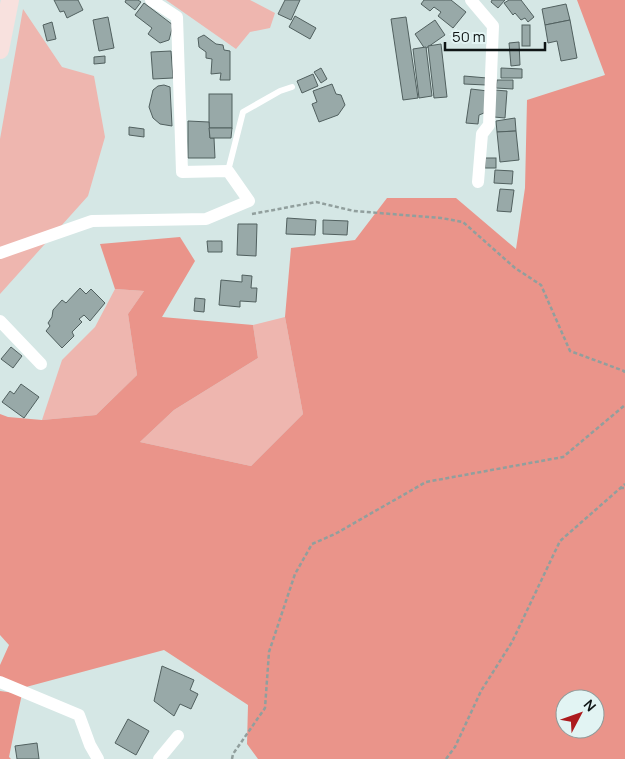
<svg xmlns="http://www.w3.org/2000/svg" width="625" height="759" viewBox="0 0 625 759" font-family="Manrope,sans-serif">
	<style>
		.green { fill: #eeb6af }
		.forest { fill: #ea948a; fill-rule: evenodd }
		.building { fill: #98a9a8; stroke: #51605f }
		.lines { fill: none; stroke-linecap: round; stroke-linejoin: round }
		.path { stroke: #919f9d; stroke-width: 2.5; stroke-dasharray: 4 2.5; stroke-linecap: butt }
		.lane { stroke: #fff; stroke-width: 6 }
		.street { stroke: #fff; stroke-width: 12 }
		.secondary { stroke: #f8e1de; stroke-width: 18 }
	</style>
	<rect width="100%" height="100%" fill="#d5e7e5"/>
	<g class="green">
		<polygon points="166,0 250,0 275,13 270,28 250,32 236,49"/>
		<polygon points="23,9 62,67 94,76 105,137 88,196 0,294 0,139"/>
		<polygon points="115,289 144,291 128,314 137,375 96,415 42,420 62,360 95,327"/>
		<polygon points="285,317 303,414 251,466 140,442 174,410 258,358 253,325"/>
	</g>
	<g class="forest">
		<path d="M577,0H625V759H258L247,744L248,705L164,650L26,687L0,680V665L9,645L0,635V414L8,417L42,420L96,415L137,375L128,314L144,291L115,289L100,244L180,237L195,261L162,317L253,325L258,358L174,410L140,442L251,466L303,414L285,317L291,248L355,240L387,198H456L516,249L525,188L527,100L605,75ZM565,699H595V729H565Z"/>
		<polygon points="0,691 22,694 17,717 9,757 11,759 0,759"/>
	</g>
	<g class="building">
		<polygon points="54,0 78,0 83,10 67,18 64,11 60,12"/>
		<polygon points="126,0 138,0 141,2 135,10 125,2"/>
		<polygon points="285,0 300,0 291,20 278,14"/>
		<polygon points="424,0 451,0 466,12 453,28 438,16 441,12 434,7 430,11 421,4"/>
		<polygon points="492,0 505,0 498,8 491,2"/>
		<polygon points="509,0 521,0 534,17 528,22 525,18 521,20 515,13 513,15 504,3"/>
		<polygon points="144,3 173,25 169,40 160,43 148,34 152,28 135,15"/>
		<polygon points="566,4 570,20 545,25 542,9"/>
		<polygon points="295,16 316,28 310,39 289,27"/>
		<polygon points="108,17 114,48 99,51 93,20"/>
		<polygon points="406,17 418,98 403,100 391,19"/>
		<polygon points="435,20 445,35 425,49 415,34"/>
		<polygon points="570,20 577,58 561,61 557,41 548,43 545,25"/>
		<polygon points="52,22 56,39 47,41 43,25"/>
		<rect x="522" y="25" width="8" height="21"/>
		<polygon points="204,35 216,44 223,45 224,50 230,51 230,80 220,80 221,73 211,74 212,59 206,58 206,52 199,47 198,38"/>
		<polygon points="519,42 520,65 511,66 509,43"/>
		<polygon points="441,44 447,97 434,98 428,46"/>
		<polygon points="426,47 432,96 419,98 413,49"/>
		<polygon points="171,51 173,78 153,79 151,52"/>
		<polygon points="105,56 105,63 94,64 94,57"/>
		<polygon points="321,68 327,79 321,83 314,72"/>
		<polygon points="501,68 522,69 522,78 501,78"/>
		<polygon points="313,74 318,86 302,93 297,81"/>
		<polygon points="464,76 487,78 486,85 464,84"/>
		<polygon points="497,80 513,80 513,89 496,88"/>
		<polygon points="332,84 336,94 341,95 345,105 338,115 319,122 312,104 317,102 313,91"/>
		<polygon points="164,85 170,87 172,126 160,124 153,118 149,107 153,90 158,86"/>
		<polygon points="471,89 488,91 484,113 479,115 478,124 466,123"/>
		<polygon points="495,90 507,91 505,118 494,117"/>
		<rect x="209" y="94" width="23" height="34"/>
		<polygon points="515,118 516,131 497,132 496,121"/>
		<polygon points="188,121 209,122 210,138 214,138 215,158 188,158"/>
		<polygon points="129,127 144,129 144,137 129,135"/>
		<polygon points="209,128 232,128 231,138 210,138"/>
		<polygon points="516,131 519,160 500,162 497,132"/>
		<rect x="485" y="158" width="11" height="10"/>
		<polygon points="495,170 513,171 512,184 494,183"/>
		<polygon points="500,189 514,190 511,212 497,211"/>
		<polygon points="287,218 316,220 315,235 286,234"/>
		<polygon points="323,220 348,221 347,235 323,234"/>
		<polygon points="238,224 257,224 256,256 237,255"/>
		<polygon points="207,241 222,241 222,252 208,252"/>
		<polygon points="242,275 252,276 251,288 257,288 256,302 240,301 240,307 219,305 221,280 242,282"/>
		<polygon points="80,288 86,294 91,289 105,303 90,321 84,315 79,319 82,322 72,332 74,336 62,348 46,331 50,326 48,323 52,317 53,310 62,300 66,303"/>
		<polygon points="195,298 205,299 204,312 194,311"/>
		<polygon points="11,347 22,356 13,368 1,359"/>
		<polygon points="21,384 39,397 24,418 2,402 10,391 14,394"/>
		<polygon points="162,666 194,680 190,690 198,694 191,709 180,704 174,716 154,701"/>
		<polygon points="128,719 149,731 136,755 115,743"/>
		<polygon points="37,743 39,759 17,759 15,746"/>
	</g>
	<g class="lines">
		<g class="path">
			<polyline points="252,214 316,202 354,211 441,218 463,222 515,268 541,285 570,351 624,371 625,373"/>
			<polyline points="620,488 625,488"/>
			<polyline points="232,759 233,754 265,708 269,652 295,574 312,544 335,534 426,482 563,457 625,405"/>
			<polyline points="446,759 455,747 481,691 512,642 560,541 625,484"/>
		</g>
		<polyline class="lane" points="228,171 243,112 280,91 292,87"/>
		<g class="street">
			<polyline points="471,0 493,26 489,125 482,134 478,182"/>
			<polyline points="0,253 92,221 206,219 249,201 228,171 182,172 177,17 151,0"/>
			<polyline points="0,321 41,364"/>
			<polyline points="0,682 79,715 90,745 98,759"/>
			<polyline points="159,759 178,736"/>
		</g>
		<polyline class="secondary" points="0,50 10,0"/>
	</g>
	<g transform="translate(580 714) rotate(49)"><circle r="24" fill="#e2f4f3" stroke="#8e9b9a"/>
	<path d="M0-4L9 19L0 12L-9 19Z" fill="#ac1a1d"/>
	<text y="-8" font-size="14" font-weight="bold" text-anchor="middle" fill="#0f1515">N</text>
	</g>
	<path d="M445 42v8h100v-8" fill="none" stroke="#0f1515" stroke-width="2.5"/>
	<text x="452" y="42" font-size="15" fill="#0f1515" stroke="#e2f4f3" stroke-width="4" paint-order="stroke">50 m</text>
</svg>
